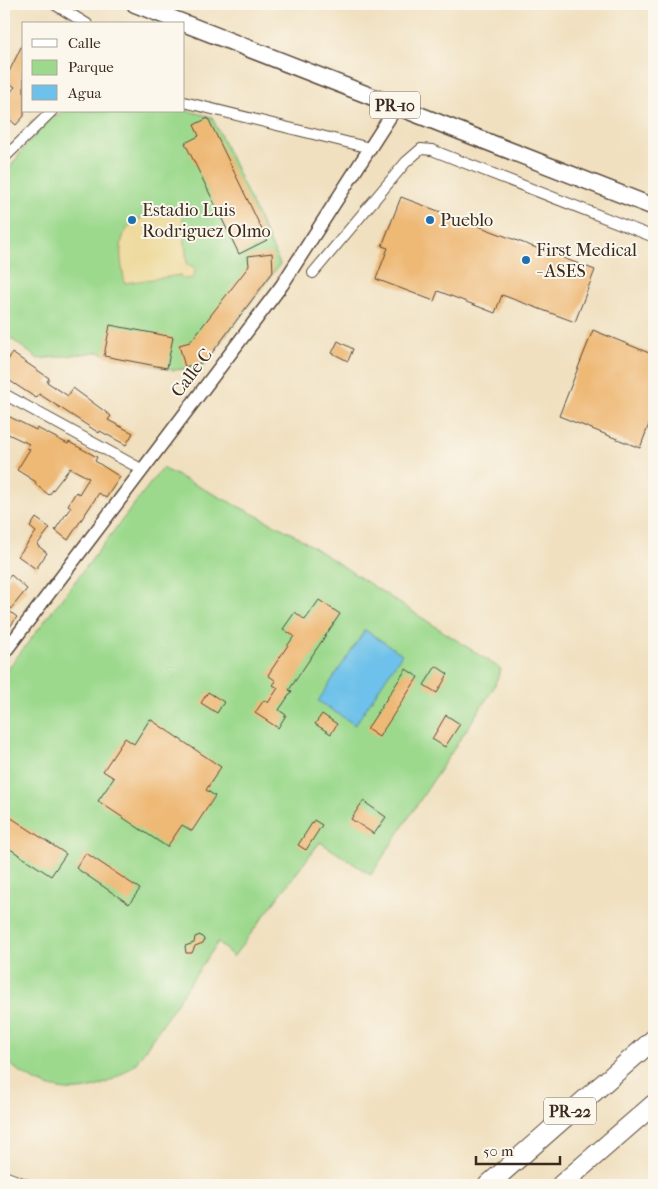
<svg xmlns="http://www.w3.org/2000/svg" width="658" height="1189" viewBox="0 0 658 1189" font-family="'IM FELL French Canon',serif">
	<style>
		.green { fill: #9cd98d; stroke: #6c8256 }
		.sand { fill: #eeda9e; stroke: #94825e }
		.water { fill: #6dc1ea; stroke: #547684 }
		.building { fill: #eeb874 }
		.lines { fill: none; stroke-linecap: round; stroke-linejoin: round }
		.minor-casing { stroke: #564536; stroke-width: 12 }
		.tertiary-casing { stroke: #564536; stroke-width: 15 }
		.primary-casing { stroke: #564536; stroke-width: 19 }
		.motorway-casing { stroke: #564536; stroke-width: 21 }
		.minor { stroke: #fff; stroke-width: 10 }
		.tertiary { stroke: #fff; stroke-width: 12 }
		.primary { stroke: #fff; stroke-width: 16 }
		.motorway { stroke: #fff; stroke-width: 19 }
		.poi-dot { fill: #1f6fb2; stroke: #fbf7ec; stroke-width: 2 }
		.labels { text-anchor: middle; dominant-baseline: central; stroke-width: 4; stroke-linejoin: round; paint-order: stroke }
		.shield { fill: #fbf7ec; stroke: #75685c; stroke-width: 1 }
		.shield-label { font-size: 16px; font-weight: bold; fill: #3b2a1e }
		.poi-label { font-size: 18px; fill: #3b2a1e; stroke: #fbf7ec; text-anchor: start }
		.street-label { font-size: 18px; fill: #3b2a1e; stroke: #fbf7ec }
	</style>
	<rect width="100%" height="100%" fill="#fbf7ec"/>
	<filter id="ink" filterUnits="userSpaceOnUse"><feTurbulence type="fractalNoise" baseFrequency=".02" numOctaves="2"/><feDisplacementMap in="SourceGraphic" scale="10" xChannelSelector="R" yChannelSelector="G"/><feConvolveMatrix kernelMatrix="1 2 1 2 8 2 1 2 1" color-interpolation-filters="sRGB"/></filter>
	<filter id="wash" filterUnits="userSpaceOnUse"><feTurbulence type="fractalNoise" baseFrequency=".0096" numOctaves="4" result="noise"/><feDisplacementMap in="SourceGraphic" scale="20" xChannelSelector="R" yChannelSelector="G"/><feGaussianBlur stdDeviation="1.12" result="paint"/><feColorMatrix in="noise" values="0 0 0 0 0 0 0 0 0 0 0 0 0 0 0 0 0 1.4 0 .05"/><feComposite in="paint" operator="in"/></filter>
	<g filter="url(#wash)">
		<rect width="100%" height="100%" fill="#f0e0c0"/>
		<g class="green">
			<polygon points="184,110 212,117 280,264 201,368 172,370 98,352 38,359 4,333 4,176 26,145 52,117 66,111"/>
			<path d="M162,468L293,534L501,669L493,689L371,875L320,842L233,957L218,942L136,1063C108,1087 77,1099 40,1083C27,1078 15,1068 4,1060V674Z"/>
		</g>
		<path class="sand" d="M182,211L187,265L192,266L195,270L193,278L183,279L180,275L125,283C112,228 128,214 182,211Z"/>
		<polygon class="water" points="365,630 402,654 355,725 318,701"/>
		<g id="blocks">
			<g class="building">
				<polygon points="24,41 24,116 16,125 4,114 4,100 15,87 5,80"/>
				<polygon points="208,118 267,240 239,254 185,143 199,136 194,125"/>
				<polygon points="401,197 595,270 575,322 502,295 495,313 438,291 434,301 376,279 388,248 382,246"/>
				<polygon points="272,253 273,272 209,357 203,362 185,367 179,345 190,342 249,266 248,256"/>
				<polygon points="110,325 173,337 167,368 104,356"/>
				<polygon points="593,330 654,355 654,411 640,448 559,416"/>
				<polygon points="338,341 353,349 348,361 332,353"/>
				<polygon points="12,353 49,378 47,382 68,396 73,388 111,416 108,420 133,433 126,445 100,431 99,433 39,394 36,398 4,377 4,368"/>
				<polygon points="4,414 36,430 37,428 68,444 69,442 97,457 95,461 120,477 106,498 99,493 68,540 55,530 71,507 68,505 76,492 79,494 89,478 70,468 49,495 35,484 36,482 17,470 30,449 27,448 29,444 4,432"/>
				<polygon points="36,518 50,528 37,545 47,553 36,569 18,556 36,532 30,527"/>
				<polygon points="11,575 27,589 9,611 17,617 4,635 4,583"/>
				<polygon points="319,600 340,614 289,690 292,691 279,710 286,715 278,728 255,713 264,700 268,703 278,688 273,685 276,681 268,675 294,636 283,629 295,612 305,620"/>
				<polygon points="436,666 448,674 437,693 424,685"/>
				<polygon points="406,669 418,677 379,737 367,729"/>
				<polygon points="208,692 224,702 217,713 201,703"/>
				<polygon points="322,714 337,724 331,734 315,724"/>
				<polygon points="446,715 460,724 445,747 432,739"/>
				<polygon points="150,719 221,767 206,790 215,796 192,831 182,825 167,847 98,801 114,778 103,771 125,738 134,744"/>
				<polygon points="363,801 386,817 374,834 351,819"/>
				<polygon points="4,813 66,854 51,876 4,845"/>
				<polygon points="314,820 322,825 306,850 298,845"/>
				<polygon points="86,853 140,889 129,904 76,868"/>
				<polygon points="200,935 204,939 203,943 195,946 192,953 186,953 185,946 194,943 195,937"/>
			</g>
		</g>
	</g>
	<g filter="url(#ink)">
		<use href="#blocks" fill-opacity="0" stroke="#564536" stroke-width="1"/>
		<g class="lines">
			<defs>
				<g id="minor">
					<polyline points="54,4 87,24"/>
					<polyline points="184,102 370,148"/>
					<polyline points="4,158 52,111"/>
					<polyline points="313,273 406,162 421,149 432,150 654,237"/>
					<polyline points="4,394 141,469"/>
					<polyline points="4,1176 28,1185"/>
				</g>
				<polyline id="tertiary" points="4,653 282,285 397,106"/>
				<polyline id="primary" points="135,4 654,207"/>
				<g id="motorway">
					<polyline points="488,1185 654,1039"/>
					<polyline points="561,1185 654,1104"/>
				</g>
			</defs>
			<use href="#minor" class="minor-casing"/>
			<use href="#tertiary" class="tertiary-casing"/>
			<use href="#primary" class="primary-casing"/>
			<use href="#motorway" class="motorway-casing"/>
			<use href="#minor" class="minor"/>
			<use href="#tertiary" class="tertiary"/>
			<use href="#primary" class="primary"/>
			<use href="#motorway" class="motorway"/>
		</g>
	</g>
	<g class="poi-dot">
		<circle cx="132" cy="220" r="5"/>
		<circle cx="430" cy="220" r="5"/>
		<circle cx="526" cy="260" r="5"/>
	</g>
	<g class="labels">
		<g class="shield">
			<rect x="370" y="91.5" width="50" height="27" rx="4"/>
			<rect x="544" y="1097.5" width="52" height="27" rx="4"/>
		</g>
		<g class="shield-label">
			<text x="395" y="105">PR-10</text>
			<text x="570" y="1111">PR-22</text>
		</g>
		<g class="poi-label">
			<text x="142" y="210">Estadio Luis<tspan x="142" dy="21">Rodriguez Olmo</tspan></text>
			<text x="440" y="220">Pueblo</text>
			<text x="536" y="250">First Medical<tspan x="536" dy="21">- ASES</tspan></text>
		</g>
		<g class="street-label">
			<text transform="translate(192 373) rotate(-53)">Calle C</text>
		</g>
	</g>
	<rect width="658" height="1189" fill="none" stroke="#fbf7ec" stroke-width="20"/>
	<rect x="22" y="22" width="162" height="90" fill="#fbf7ec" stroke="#aea59a"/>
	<rect x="32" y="39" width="25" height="8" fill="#ffffff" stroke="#aea59a"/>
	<text x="68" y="48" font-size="15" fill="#3b2a1e">Calle</text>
	<rect x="32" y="60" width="25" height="15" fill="#9cd98d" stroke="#aea59a"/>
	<text x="68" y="72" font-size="15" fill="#3b2a1e">Parque</text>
	<rect x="32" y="85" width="25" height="15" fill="#6dc1ea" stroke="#aea59a"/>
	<text x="68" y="98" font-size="15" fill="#3b2a1e">Agua</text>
	<path d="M476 1156v8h84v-8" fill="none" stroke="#3b2a1e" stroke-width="2.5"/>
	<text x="483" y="1156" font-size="15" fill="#3b2a1e" stroke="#fbf7ec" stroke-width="4" paint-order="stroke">50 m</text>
</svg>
